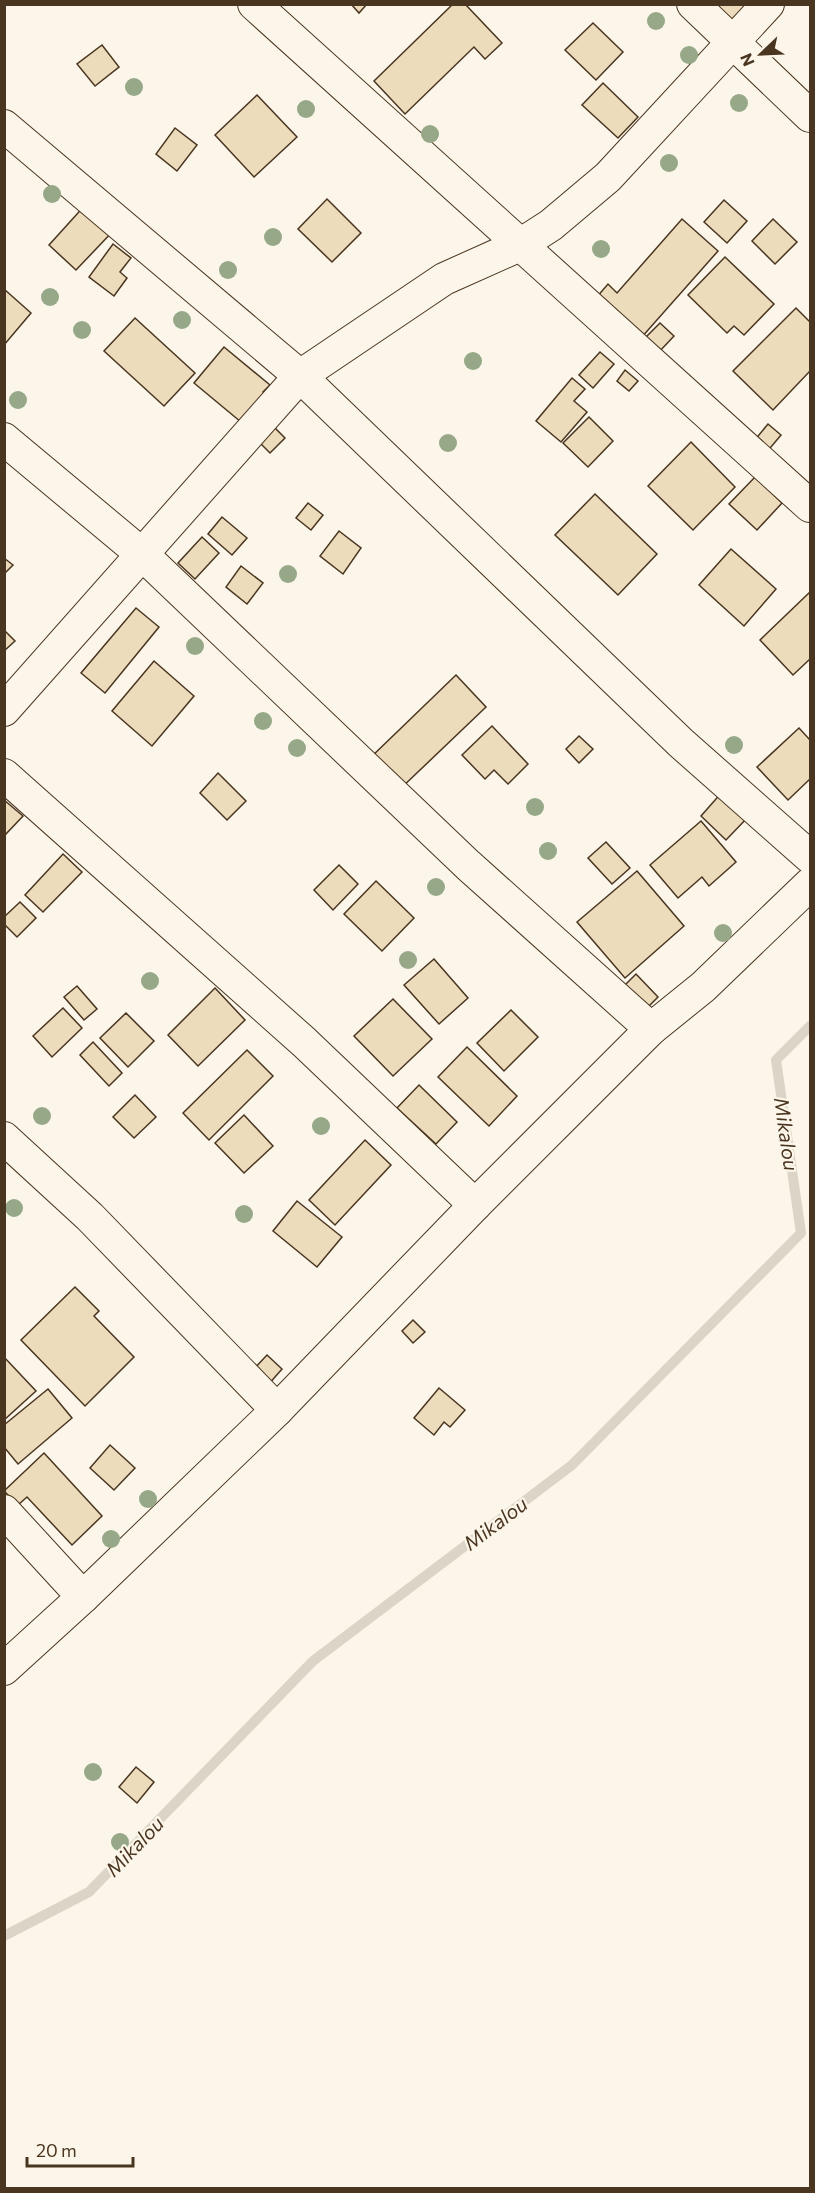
<svg xmlns="http://www.w3.org/2000/svg" width="815" height="2193" viewBox="0 0 815 2193" font-family="Commissioner,sans-serif">
	<style>
		.lines { fill: none; stroke-linecap: round; stroke-linejoin: round }
		.stream { stroke: #dcd4c6; stroke-width: 10 }
		.building { fill: #ecdcbc; stroke: #4a3520; stroke-width: 1.5 }
		.minor-casing { stroke: #4a3520; stroke-width: 34 }
		.minor { stroke: #fbf6e9; stroke-width: 32 }
		.tree { fill: #96a887 }
		.labels { text-anchor: middle; dominant-baseline: central; stroke-width: 4.5; stroke-linejoin: round; paint-order: stroke }
		.water-label { font-size: 20px; font-style: italic; fill: #4a3520; stroke: #fbf6e9 }
	</style>
	<rect width="100%" height="100%" fill="#fbf6e9"/>
	<g class="lines">
		<polyline class="stream" points="4,1936 89,1892 313,1661 572,1465 801,1233 776,1060 810,1026"/>
	</g>
	<g class="building">
		<polygon points="351,4 367,4 359,13"/>
		<polygon points="453,4 465,4 502,43 485,59 474,47 405,114 374,81"/>
		<polygon points="716,4 755,4 734,29"/>
		<polygon points="593,23 623,52 596,80 565,50"/>
		<polygon points="102,45 119,67 95,86 77,64"/>
		<polygon points="603,83 638,117 618,138 582,105"/>
		<polygon points="257,95 297,137 254,177 215,135"/>
		<polygon points="175,128 197,145 177,171 156,154"/>
		<polygon points="327,199 361,233 332,262 298,229"/>
		<polygon points="724,200 747,221 727,243 704,222"/>
		<polygon points="87,203 115,229 76,270 49,245"/>
		<polygon points="682,219 718,251 641,338 596,298 608,284 617,293"/>
		<polygon points="773,219 797,242 775,264 752,241"/>
		<polygon points="113,244 131,258 120,272 127,278 114,296 89,277"/>
		<polygon points="725,257 774,304 744,335 734,326 727,333 688,295"/>
		<polygon points="4,289 31,313 4,345"/>
		<polygon points="796,308 810,322 810,371 773,410 733,371"/>
		<polygon points="135,318 195,373 164,406 104,351"/>
		<polygon points="660,323 674,336 658,353 644,339"/>
		<polygon points="224,347 270,385 263,392 270,399 247,427 194,383"/>
		<polygon points="600,352 614,364 593,388 579,375"/>
		<polygon points="625,370 638,381 629,391 617,381"/>
		<polygon points="572,378 585,389 574,401 587,412 561,442 536,421"/>
		<polygon points="589,417 613,441 588,467 563,443"/>
		<polygon points="270,423 285,438 270,453 255,438"/>
		<polygon points="768,424 781,435 766,453 754,441"/>
		<polygon points="691,442 735,487 693,530 648,486"/>
		<polygon points="755,477 782,503 757,530 729,504"/>
		<polygon points="595,494 657,554 618,595 555,535"/>
		<polygon points="308,503 323,515 311,530 296,518"/>
		<polygon points="222,517 247,538 232,555 208,534"/>
		<polygon points="339,531 361,548 343,574 320,556"/>
		<polygon points="202,537 219,553 195,579 178,563"/>
		<polygon points="731,549 776,589 744,626 699,585"/>
		<polygon points="4,558 13,565 4,574"/>
		<polygon points="241,566 263,583 247,604 226,587"/>
		<polygon points="810,592 810,659 793,675 760,640"/>
		<polygon points="136,608 159,627 105,693 81,673"/>
		<polygon points="4,630 15,641 4,651"/>
		<polygon points="154,661 194,696 152,746 112,711"/>
		<polygon points="456,675 486,707 398,791 368,760"/>
		<polygon points="492,726 528,764 508,784 494,770 485,779 462,755"/>
		<polygon points="799,728 810,740 810,779 788,800 757,767"/>
		<polygon points="579,736 593,749 579,763 566,749"/>
		<polygon points="218,773 246,801 227,820 200,793"/>
		<polygon points="723,791 749,816 726,840 701,816"/>
		<polygon points="4,800 23,816 4,836"/>
		<polygon points="701,821 736,862 709,886 702,877 678,898 650,865"/>
		<polygon points="606,842 630,868 612,884 588,858"/>
		<polygon points="63,854 82,872 43,912 25,895"/>
		<polygon points="339,865 358,884 333,910 314,890"/>
		<polygon points="637,871 684,926 625,978 577,922"/>
		<polygon points="376,881 414,918 382,951 344,914"/>
		<polygon points="20,902 36,918 17,937 4,924 4,917"/>
		<polygon points="434,959 468,998 439,1024 404,985"/>
		<polygon points="636,974 658,997 640,1015 618,992"/>
		<polygon points="77,986 97,1009 84,1020 64,997"/>
		<polygon points="215,988 245,1020 198,1066 168,1035"/>
		<polygon points="393,999 432,1039 393,1076 354,1036"/>
		<polygon points="63,1008 82,1028 52,1057 33,1036"/>
		<polygon points="511,1010 538,1037 504,1071 477,1043"/>
		<polygon points="126,1013 154,1041 128,1067 100,1038"/>
		<polygon points="93,1042 122,1073 109,1086 80,1055"/>
		<polygon points="467,1047 517,1096 489,1126 438,1077"/>
		<polygon points="247,1050 273,1076 209,1140 183,1113"/>
		<polygon points="419,1085 457,1122 436,1144 397,1108"/>
		<polygon points="135,1095 156,1117 134,1138 113,1117"/>
		<polygon points="244,1115 273,1146 244,1173 215,1143"/>
		<polygon points="365,1140 391,1165 335,1225 309,1200"/>
		<polygon points="297,1201 342,1237 317,1267 273,1231"/>
		<polygon points="75,1287 99,1311 94,1316 134,1357 85,1406 21,1340"/>
		<polygon points="413,1320 425,1332 413,1343 402,1331"/>
		<polygon points="267,1355 282,1369 268,1385 252,1371"/>
		<polygon points="4,1357 36,1391 4,1420"/>
		<polygon points="439,1388 465,1410 450,1427 444,1422 434,1435 414,1418"/>
		<polygon points="48,1389 72,1418 18,1464 4,1447 4,1425"/>
		<polygon points="110,1445 135,1468 114,1490 90,1468"/>
		<polygon points="44,1453 102,1516 72,1545 27,1497 18,1505 4,1491"/>
		<polygon points="136,1767 154,1782 137,1803 119,1787"/>
	</g>
	<g class="lines">
		<defs>
			<g id="minor">
				<polyline points="254,4 810,506"/>
				<polyline points="693,4 810,116"/>
				<polyline points="4,126 300,376 681,743 810,857"/>
				<polyline points="4,439 143,555 468,865 651,1029"/>
				<polyline points="4,710 300,376 444,279 520,245 551,225 608,177 768,4"/>
				<polyline points="4,775 304,1042 475,1205"/>
				<polyline points="4,1138 90,1217 277,1410"/>
				<polyline points="4,1511 83,1597"/>
				<polyline points="4,1669 83,1597 277,1410 475,1205 651,1029 703,987 810,884"/>
			</g>
		</defs>
		<use href="#minor" class="minor-casing"/>
		<use href="#minor" class="minor"/>
	</g>
	<g class="tree">
		<circle cx="656" cy="21" r="9"/>
		<circle cx="689" cy="55" r="9"/>
		<circle cx="134" cy="87" r="9"/>
		<circle cx="739" cy="103" r="9"/>
		<circle cx="306" cy="109" r="9"/>
		<circle cx="430" cy="134" r="9"/>
		<circle cx="669" cy="163" r="9"/>
		<circle cx="52" cy="194" r="9"/>
		<circle cx="273" cy="237" r="9"/>
		<circle cx="601" cy="249" r="9"/>
		<circle cx="228" cy="270" r="9"/>
		<circle cx="50" cy="297" r="9"/>
		<circle cx="182" cy="320" r="9"/>
		<circle cx="82" cy="330" r="9"/>
		<circle cx="473" cy="361" r="9"/>
		<circle cx="18" cy="400" r="9"/>
		<circle cx="448" cy="443" r="9"/>
		<circle cx="288" cy="574" r="9"/>
		<circle cx="195" cy="646" r="9"/>
		<circle cx="263" cy="721" r="9"/>
		<circle cx="734" cy="745" r="9"/>
		<circle cx="297" cy="748" r="9"/>
		<circle cx="535" cy="807" r="9"/>
		<circle cx="548" cy="851" r="9"/>
		<circle cx="436" cy="887" r="9"/>
		<circle cx="723" cy="933" r="9"/>
		<circle cx="408" cy="960" r="9"/>
		<circle cx="150" cy="981" r="9"/>
		<circle cx="42" cy="1116" r="9"/>
		<circle cx="321" cy="1126" r="9"/>
		<circle cx="14" cy="1208" r="9"/>
		<circle cx="244" cy="1214" r="9"/>
		<circle cx="148" cy="1499" r="9"/>
		<circle cx="111" cy="1539" r="9"/>
		<circle cx="93" cy="1772" r="9"/>
		<circle cx="120" cy="1842" r="9"/>
	</g>
	<g class="labels">
		<g class="water-label">
			<text transform="translate(787 1134) rotate(82)">Mikalou</text>
			<text transform="translate(495 1523) rotate(-37)">Mikalou</text>
			<text transform="translate(134 1846) rotate(-46)">Mikalou</text>
		</g>
	</g>
	<rect width="815" height="2193" fill="none" stroke="#4a3520" stroke-width="12"/>
	<g transform="translate(761 54) rotate(247)" stroke="#fbf6e9" stroke-width="4.5" paint-order="stroke">
	<path d="M0-4.5L10 22L0 15L-10 22Z" fill="#4a3520"/>
	<text y="-9" font-size="16" font-weight="bold" text-anchor="middle" fill="#4a3520">N</text>
	</g>
	<path d="M27 2157v9h106v-9" fill="none" stroke="#4a3520" stroke-width="3"/>
	<text x="36" y="2157" font-size="18" fill="#4a3520" stroke="#fbf6e9" stroke-width="4.5" paint-order="stroke">20 m</text>
</svg>
